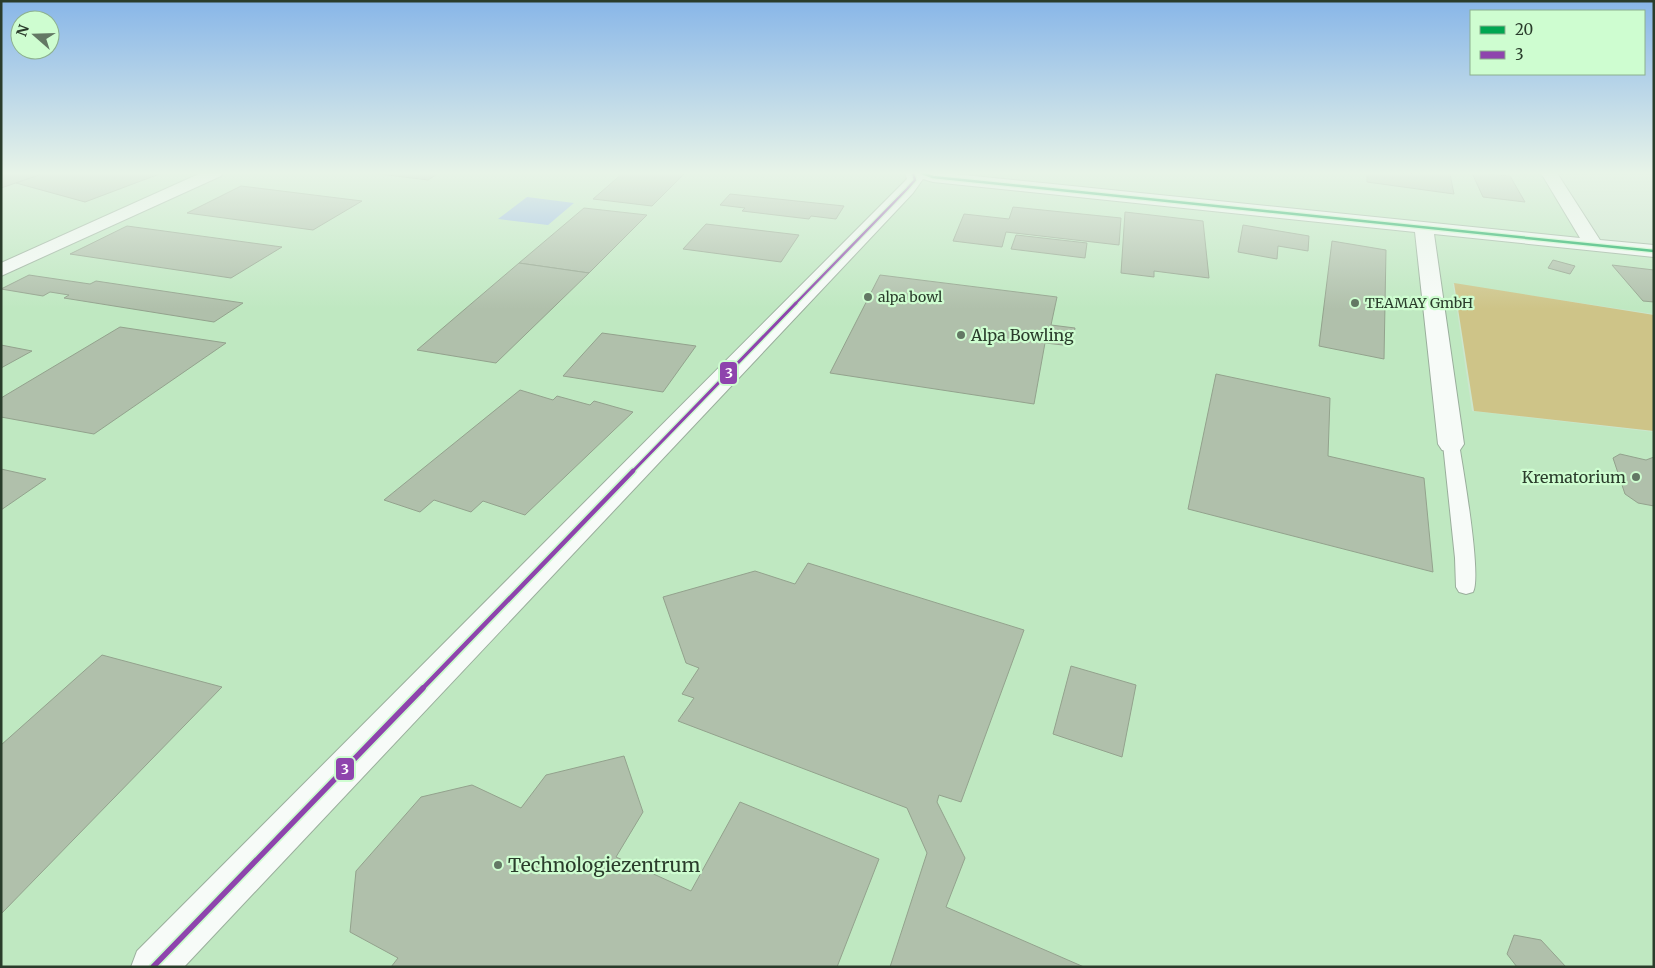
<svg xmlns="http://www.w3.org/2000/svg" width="1655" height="968" viewBox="0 0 1655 968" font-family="Merriweather,serif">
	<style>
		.built { fill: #bfe8c1 }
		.green { fill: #cec488 }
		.water { fill: #99b8e8 }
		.building { fill: #b0c0ab; stroke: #93a28d }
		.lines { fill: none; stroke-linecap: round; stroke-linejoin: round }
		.service-casing { stroke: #9aae9c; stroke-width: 2 }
		.minor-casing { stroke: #9aae9c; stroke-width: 2 }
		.service { fill: #f7fbf8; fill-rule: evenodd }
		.minor { fill: #f7fbf8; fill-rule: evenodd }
		.bus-1-casing { stroke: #cefdd0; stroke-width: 5 }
		.bus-2-far3-casing { stroke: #cefdd0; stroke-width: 5 }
		.bus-2-far2-casing { stroke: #cefdd0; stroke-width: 6 }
		.bus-2-far1-casing { stroke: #cefdd0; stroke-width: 8 }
		.bus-2-casing { stroke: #cefdd0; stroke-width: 9 }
		.bus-1 { stroke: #00a651; stroke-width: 2.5 }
		.bus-2-far3 { stroke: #8e44ad; stroke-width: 2.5 }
		.bus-2-far2 { stroke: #8e44ad; stroke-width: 3 }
		.bus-2-far1 { stroke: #8e44ad; stroke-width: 4.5 }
		.bus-2 { stroke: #8e44ad; stroke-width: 5.5 }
		.poi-dot { fill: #637864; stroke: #cefdd0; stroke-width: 2 }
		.labels { text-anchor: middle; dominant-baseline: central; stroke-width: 4.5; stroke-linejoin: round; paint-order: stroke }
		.far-poi-label { font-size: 14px; fill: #2a3c2b; stroke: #cefdd0; text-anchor: start }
		.poi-label { font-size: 16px; fill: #2a3c2b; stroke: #cefdd0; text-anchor: start }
		.near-poi-label { font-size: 19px; fill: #2a3c2b; stroke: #cefdd0; text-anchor: start }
		.line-badge { stroke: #cefdd0; stroke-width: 2 }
		.badge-label { font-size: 14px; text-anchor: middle; font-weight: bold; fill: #fff }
	</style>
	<rect width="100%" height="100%" fill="#cce6cd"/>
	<polygon class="built" points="1,173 1542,173 1584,241 1654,253 1654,314 1453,284 1472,411 1654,432 1654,967 1,967"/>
	<polygon class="green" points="1454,283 1654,315 1654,431 1474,411"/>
	<polygon class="water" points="527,197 574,203 548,225 498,219"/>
	<g class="building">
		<polygon points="1,173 45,173 1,188"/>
		<polygon points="45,173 162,173 85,202 16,183"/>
		<polygon points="372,173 439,173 428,180"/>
		<polygon points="623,173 677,173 684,174 652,206 593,199"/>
		<polygon points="1367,173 1450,174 1454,194 1367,182"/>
		<polygon points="1472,173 1510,176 1525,202 1483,197"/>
		<polygon points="241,186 362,201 313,230 187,213"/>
		<polygon points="730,194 844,206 836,219 811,216 809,219 742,211 745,208 720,205"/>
		<polygon points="1013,207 1121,218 1119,245 1006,232 1002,247 953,241 964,214 1009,219"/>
		<polygon points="584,208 647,215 589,273 519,263"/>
		<polygon points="1125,212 1203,221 1209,278 1154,271 1154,277 1121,273"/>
		<polygon points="706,224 799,235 781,262 683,249"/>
		<polygon points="1243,225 1309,236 1308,251 1278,246 1277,259 1238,252"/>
		<polygon points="127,226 282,247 231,278 70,254"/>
		<polygon points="1016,235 1087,243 1085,258 1011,249"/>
		<polygon points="1332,241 1386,250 1384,359 1319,346"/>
		<polygon points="1553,260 1575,266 1570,274 1548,268"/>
		<polygon points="519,263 589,273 496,363 417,350"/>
		<polygon points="1612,265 1654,270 1654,302 1643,301"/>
		<polygon points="29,275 90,284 96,281 243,303 214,322 64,298 69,295 50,292 43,296 1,289"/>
		<polygon points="880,275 1057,297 1051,325 1075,328 1072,346 1045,343 1034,404 830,373"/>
		<polygon points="120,327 226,343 94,434 1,417 1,398"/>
		<polygon points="602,333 696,346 663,392 563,376"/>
		<polygon points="1,345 32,351 1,368"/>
		<polygon points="1216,374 1330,398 1328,456 1424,478 1433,572 1188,509"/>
		<polygon points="520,390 553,400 557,396 590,405 594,401 633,412 525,515 483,501 471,512 434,500 420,512 384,500"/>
		<polygon points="1620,454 1646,460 1654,457 1654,506 1638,503 1625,494 1613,458"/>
		<polygon points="1,469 46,479 1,510"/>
		<polygon points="808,563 1024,630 961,802 939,795 937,802 965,858 946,907 1084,967 890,967 927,853 907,808 678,721 694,698 682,694 699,668 686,663 663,597 755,571 795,584"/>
		<polygon points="102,655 222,687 1,914 1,745"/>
		<polygon points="1071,666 1136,685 1122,757 1053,734"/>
		<polygon points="624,756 643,812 616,857 691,891 740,802 879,859 837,967 391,967 398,958 350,932 356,871 421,797 472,785 521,808 546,775"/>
		<polygon points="1514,935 1541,940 1566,967 1517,967 1507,954"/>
	</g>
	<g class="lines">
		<defs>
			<path id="service" d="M1451,439L1457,440L1459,444C1463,468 1482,577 1473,592L1466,594L1459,592L1456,587L1455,558L1443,444L1445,440Z"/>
			<g id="minor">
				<polygon points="201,173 223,173 221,176 1,276 1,263"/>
				<polygon points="905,173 945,173 1580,238 1541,173 1557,173 1600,240 1654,245 1654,257 1434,234 1464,444 1460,450 1451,452 1442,450 1438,444 1415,232 933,182 923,179 913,193 184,967 131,967 137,951 901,185 907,179"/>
			</g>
		</defs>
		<use href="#service" class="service-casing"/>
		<use href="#minor" class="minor-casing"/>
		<use href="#service" class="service"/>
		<use href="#minor" class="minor"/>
		<defs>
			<polyline id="bus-1" points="922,173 933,177 1654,251"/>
			<polyline id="bus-2-far3" points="795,304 907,189 915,180 913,173"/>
			<polyline id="bus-2-far2" points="632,472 796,303"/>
			<polyline id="bus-2-far1" points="422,689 633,471"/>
			<polyline id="bus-2" points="153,967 423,688"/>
		</defs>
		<use href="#bus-1" class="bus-1-casing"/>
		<use href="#bus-2-far3" class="bus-2-far3-casing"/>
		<use href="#bus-2-far2" class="bus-2-far2-casing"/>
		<use href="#bus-2-far1" class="bus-2-far1-casing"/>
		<use href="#bus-2" class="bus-2-casing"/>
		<use href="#bus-1" class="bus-1"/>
		<use href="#bus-2-far3" class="bus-2-far3"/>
		<use href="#bus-2-far2" class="bus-2-far2"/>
		<use href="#bus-2-far1" class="bus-2-far1"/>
		<use href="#bus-2" class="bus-2"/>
	</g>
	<linearGradient id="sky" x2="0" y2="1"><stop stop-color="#88b6e8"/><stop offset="0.56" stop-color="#e8f4e8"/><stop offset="1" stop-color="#e8f4e8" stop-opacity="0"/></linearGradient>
	<rect width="1655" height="309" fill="url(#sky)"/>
	<g class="poi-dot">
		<circle cx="868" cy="297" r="5"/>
		<circle cx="1355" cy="303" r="5"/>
		<circle cx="961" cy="335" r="5"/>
		<circle cx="1636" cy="477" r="5"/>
		<circle cx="498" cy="865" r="5"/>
	</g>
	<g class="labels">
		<g class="far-poi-label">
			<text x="878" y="297">alpa bowl</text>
			<text x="1365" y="303">TEAMAY GmbH</text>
		</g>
		<g class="poi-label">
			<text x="971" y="335">Alpa Bowling</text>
			<text x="1626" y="477" text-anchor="end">Krematorium</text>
		</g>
		<g class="near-poi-label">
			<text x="508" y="865">Technologiezentrum</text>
		</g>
	</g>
	<g class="line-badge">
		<rect x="719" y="361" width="19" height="24" rx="5" fill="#8e44ad"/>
		<rect x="335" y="757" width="20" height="24" rx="5" fill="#8e44ad"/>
	</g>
	<g class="badge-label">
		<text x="729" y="378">3</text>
		<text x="345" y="774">3</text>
	</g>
	<rect width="1655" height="968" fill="none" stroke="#2a3c2b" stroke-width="5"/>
	<rect x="1470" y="10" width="175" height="65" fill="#cefdd0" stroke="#8cb08e"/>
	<rect x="1480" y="26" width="25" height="8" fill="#00a651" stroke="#8cb08e"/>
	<text x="1515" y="35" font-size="15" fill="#2a3c2b">20</text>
	<rect x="1480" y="51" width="25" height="8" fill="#8e44ad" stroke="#8cb08e"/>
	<text x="1515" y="60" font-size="15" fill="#2a3c2b">3</text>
	<g transform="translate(35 35) rotate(290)"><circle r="24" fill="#cefdd0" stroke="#8cb08e"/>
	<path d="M0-4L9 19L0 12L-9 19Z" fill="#637864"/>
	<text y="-8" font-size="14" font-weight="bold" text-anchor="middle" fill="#2a3c2b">N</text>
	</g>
</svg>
